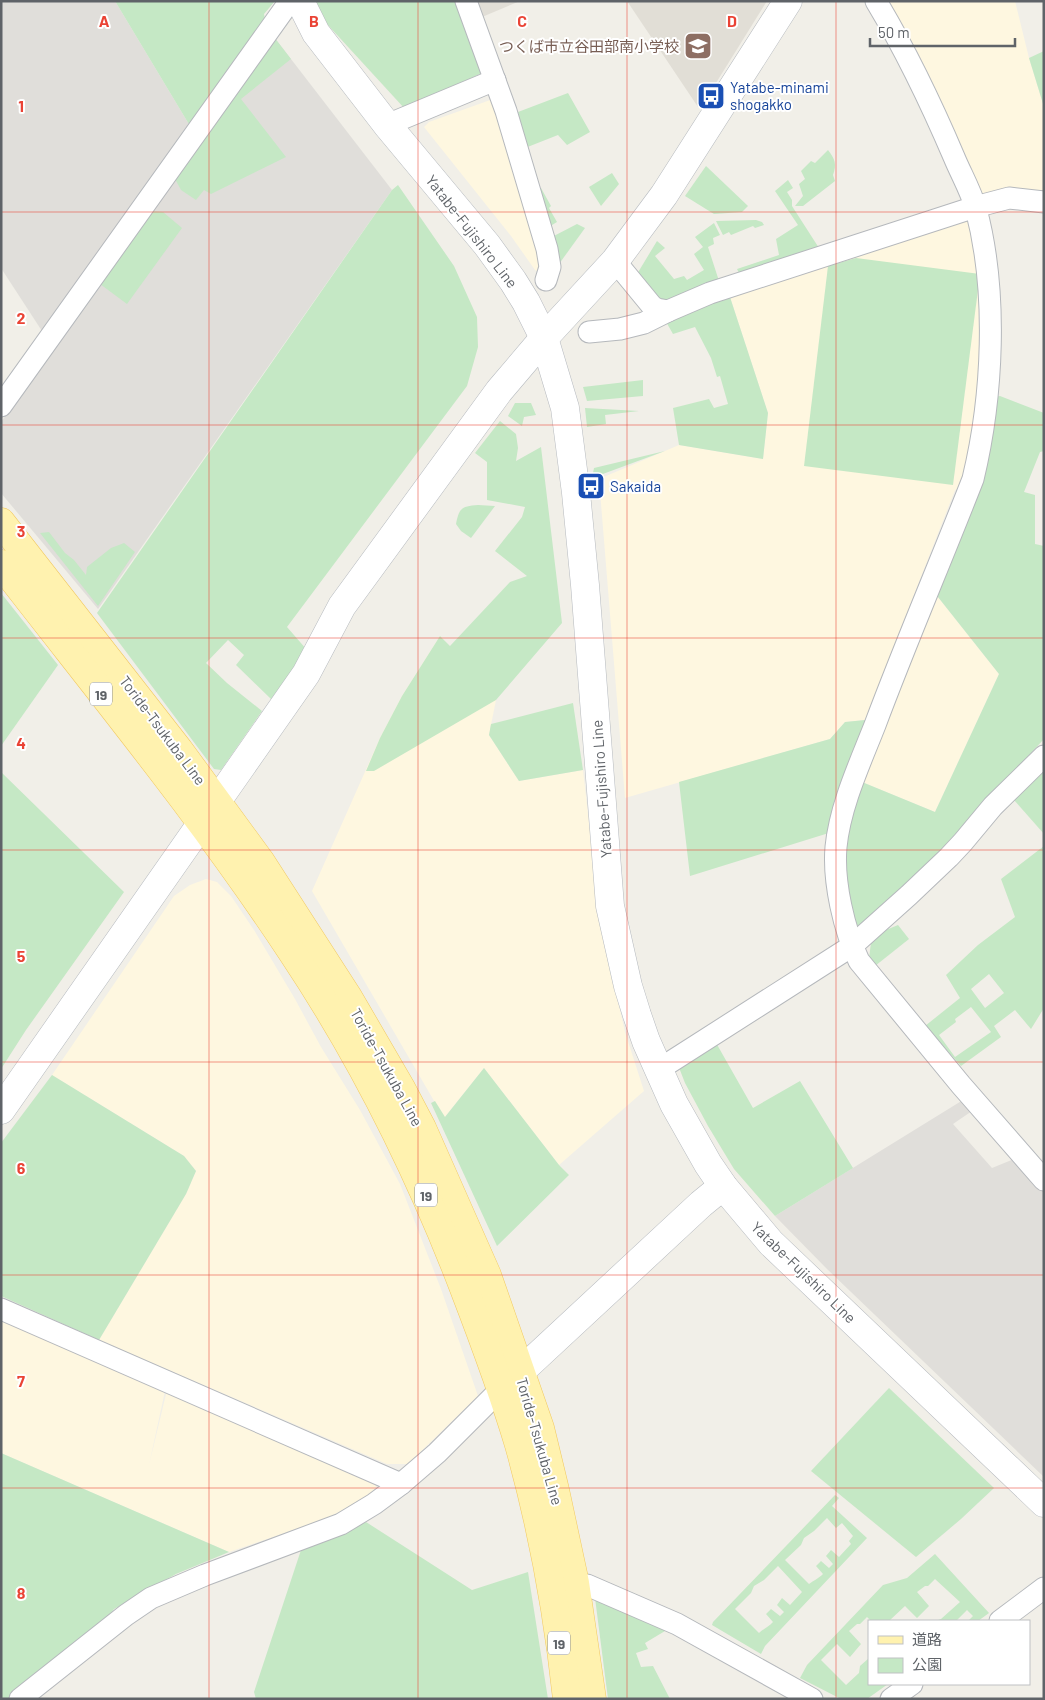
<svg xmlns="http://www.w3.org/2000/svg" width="1045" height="1700" viewBox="0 0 1045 1700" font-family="Barlow,'Noto Sans JP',sans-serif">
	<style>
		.commercial { fill: #fef7e0 }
		.industrial { fill: #e0deda }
		.education { fill: #e1ded6 }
		.green { fill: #c5e8c5; fill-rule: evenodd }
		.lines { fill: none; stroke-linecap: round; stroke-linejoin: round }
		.street-casing { stroke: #b5b8bc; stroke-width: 23 }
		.secondary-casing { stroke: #b6babf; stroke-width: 29 }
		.primary-casing { stroke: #f2c960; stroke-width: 29 }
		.street { stroke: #fff; stroke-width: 21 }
		.secondary { stroke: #fff; stroke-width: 28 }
		.primary { stroke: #fff2af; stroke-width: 28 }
		.grid { fill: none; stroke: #ea4335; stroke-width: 1; stroke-opacity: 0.55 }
		.labels { text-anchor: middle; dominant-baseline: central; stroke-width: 4; stroke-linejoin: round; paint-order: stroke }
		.shield { fill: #fff; stroke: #8f9295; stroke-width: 1 }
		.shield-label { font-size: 14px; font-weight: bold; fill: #5f6368 }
		.education-label { font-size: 15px; fill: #785e54; stroke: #fff; text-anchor: end }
		.transit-label { font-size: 15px; fill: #164399; stroke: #fff; text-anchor: start }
		.street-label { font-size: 15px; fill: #5f6368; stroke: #fff }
		.grid-label { font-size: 16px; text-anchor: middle; font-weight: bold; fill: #ea4335; stroke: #fff; stroke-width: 4; stroke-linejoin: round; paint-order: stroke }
	</style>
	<rect width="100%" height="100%" fill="#f1efe8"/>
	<g class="commercial">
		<polygon points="887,1 1015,1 1029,58 1044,107 1044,193 981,195"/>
		<polygon points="493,99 543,267 539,272 535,270 511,236 424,127 429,122"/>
		<polygon points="961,218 975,220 984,373 964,487 955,490 865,720 845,722 830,739 625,798 599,479 679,445 763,459 768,413 729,294"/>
		<polygon points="934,592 999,674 935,812 862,782"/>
		<polygon points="440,636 496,700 489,735 519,781 583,770 600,921 625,1032 644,1091 559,1165 484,1068 444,1118 312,891 380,738 402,696"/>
		<polygon points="206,879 217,882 231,896 254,930 295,999 321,1047 360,1110 400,1184 441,1289 478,1396 408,1464 387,1464 99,1340 186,1194 196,1171 184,1156 52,1075 174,896 190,885"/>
		<polygon points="1,1312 165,1391 149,1465 167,1390 373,1478 376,1487 369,1495 328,1518 229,1552 1,1453"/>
	</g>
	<g class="industrial">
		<polygon points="1,1 115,1 190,126 42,331 1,268"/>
		<polygon points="274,37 392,190 98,609 1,493 1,422"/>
		<polygon points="963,1100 972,1111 953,1124 992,1168 1014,1159 1044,1192 1044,1477 827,1269 775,1216"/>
	</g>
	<g class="education">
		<polygon points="476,1 520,1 482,17"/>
		<polygon points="627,1 767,1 711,91 698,107"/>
	</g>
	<g class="green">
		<polygon points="115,1 275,1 264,14 265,19 190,126"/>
		<polygon points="313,1 458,1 484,72 405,109 327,24"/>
		<polygon points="274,37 291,59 241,99 286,157 211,194 204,190 196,200 181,190 175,179"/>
		<polygon points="1044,51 1044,107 1029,58"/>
		<polygon points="568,93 590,132 567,145 558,135 525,148 518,112"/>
		<path d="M828,150C835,159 837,164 833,175L835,181L803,206H795L803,196L799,184L805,179L801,171L811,161L815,163Z"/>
		<polygon points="706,166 748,206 742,212 714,214 685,196"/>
		<polygon points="612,173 619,184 601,206 589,187"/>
		<polygon points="788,180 793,188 787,192 792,200 792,206 819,248 740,275 737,269 779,255 776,239 798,225 775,191"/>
		<polygon points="398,185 454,266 477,317 478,347 467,386 287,627 307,650 271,699 236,665 244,655 228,640 206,663 227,683 262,711 221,770 214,769 97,613 392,190"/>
		<polygon points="541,188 551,206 549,208 557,222 547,228 537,191"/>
		<polygon points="152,211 163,212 182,228 127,304 100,284"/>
		<polygon points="756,220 762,222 764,225 755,228 753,226 731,235 729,232 723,235 716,221"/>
		<polygon points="714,223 720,235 713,238 714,244 708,247 719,281 660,306 634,279 657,241 665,248 655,256 674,279 684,276 687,280 704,270 694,254 703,247 695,237"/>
		<polygon points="577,224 585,228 559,264 550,238"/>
		<polygon points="856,258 980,274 953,485 804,466 828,266"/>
		<polygon points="729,294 768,413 763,459 679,445 673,408 709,399 714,408 728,404 720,376 717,377 711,358 695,327 673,334 665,320"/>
		<polygon points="643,380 643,396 587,401 583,387"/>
		<polygon points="1000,396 1044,413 1044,451 1040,452 1024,492 1035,495 1035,544 1044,546 1044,739 919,873 859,926 853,924 842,853 862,782 935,812 999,674 934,592 995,397"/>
		<polygon points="515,403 531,403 536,415 524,417 522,426 508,416"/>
		<polygon points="585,408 639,411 605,415 606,424 587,427"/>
		<polygon points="500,421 516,434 518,448 516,461 541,447 562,623 496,700 374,771 366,771 380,738 402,696 440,636 450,646 510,582 527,576 495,551 522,517 525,507 487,500 487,462 475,453"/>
		<polygon points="665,451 592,478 594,468"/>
		<path d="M478,505L495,506L471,538L461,531L456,524C459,508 462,506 478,505Z"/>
		<polygon points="49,532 65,553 74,560 86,575 87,567 111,548 124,543 135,552 98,606 40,533"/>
		<polygon points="1,593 58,665 1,746"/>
		<polygon points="573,703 583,770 519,781 489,735 491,724"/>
		<polygon points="865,720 871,722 832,832 690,876 679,782 830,739 845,722"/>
		<polygon points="1044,766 1044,834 1014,800"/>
		<polygon points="1,772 124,892 26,1030 1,1069"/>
		<path d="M1044,846V1008L1031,1029L1015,1010L994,1026L1001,1037L961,1066L925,1026L960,998L946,975L978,945L1015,917L1001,879ZM989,974L1004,993L985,1008L971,989ZM971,1007L991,1032L955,1057L939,1035L956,1022L955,1019Z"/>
		<polygon points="898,925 909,939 875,966 869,958 871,943 886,930"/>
		<polygon points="715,1041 753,1108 800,1081 853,1168 775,1216 734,1169 708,1126 685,1083 678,1065"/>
		<polygon points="484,1068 559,1165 569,1175 497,1246 431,1103 435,1101 445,1117"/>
		<polygon points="52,1075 184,1156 196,1171 186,1194 99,1340 1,1296 1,1143"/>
		<polygon points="889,1388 994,1488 961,1519 916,1557 811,1471"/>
		<polygon points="1,1453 229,1552 176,1574 114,1609 97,1631 10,1699 1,1699"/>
		<path d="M835,1495L839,1498L832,1506L867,1538L765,1646L761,1654L712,1625L713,1622ZM827,1518L836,1528L842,1523L853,1536L849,1541L851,1544L839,1557L831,1550L826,1556L833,1564L829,1568L821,1561L816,1566L823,1574C818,1579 814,1580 809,1584L785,1560L801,1545L804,1538L814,1531ZM778,1566L802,1592L790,1605L782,1598L777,1605L784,1612L780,1616L771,1609L766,1614L773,1622C769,1627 764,1628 759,1633L735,1609L751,1593L754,1586L764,1580Z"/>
		<polygon points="366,1522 472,1590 528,1572 548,1699 256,1699 254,1692 301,1550"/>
		<polygon points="935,1554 989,1613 978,1621 968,1621 973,1616 967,1610 956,1621 935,1621 941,1619 960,1602 935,1579 928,1586 925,1586 917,1592 929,1606 917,1618 905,1606 889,1621 871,1621 867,1617 860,1624 857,1624 849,1631 861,1644 850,1657 837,1644 821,1660 846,1685 859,1673 860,1666 869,1658 869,1684 888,1684 867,1699 841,1699 800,1678 807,1665 883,1585 907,1578"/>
		<polygon points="595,1598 670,1628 645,1643 648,1649 636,1653 641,1667 653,1666 670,1699 608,1699"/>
	</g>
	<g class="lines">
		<defs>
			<g id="street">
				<polyline points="466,1 506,111 547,249 550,267 546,280"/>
				<path d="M876,1C906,51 931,103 954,157C961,174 971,191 976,209C998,292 993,396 973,479C941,561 906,642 875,725C860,763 840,806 836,847C833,882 844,930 859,961L961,1085L1044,1180"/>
				<polyline points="387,125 495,80"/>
				<polyline points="615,261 652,306 657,309 668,311 710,293 975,207 1009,198 1044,202"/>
				<polyline points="589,332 620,329 644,323 668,311"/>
				<polyline points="1,406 290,1"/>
				<polyline points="658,1070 852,946 909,895 949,857 963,842 993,806 1044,756"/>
				<polyline points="1,1309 401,1484"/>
				<polyline points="575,1583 587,1585 677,1624 812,1699"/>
				<polyline points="1000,1621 1044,1588"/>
				<polyline points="20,1699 126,1615 151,1598 205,1575 341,1524 374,1504 401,1484 437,1453 501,1389"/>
				<polyline points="891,1699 912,1684"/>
			</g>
			<g id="secondary">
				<polyline points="300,1 316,33 387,125 487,245 513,281 526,302 544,338 565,408 576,493 585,585 610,906 628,986 637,1015 646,1041 674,1104 708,1164 723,1186 771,1243 1044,1503"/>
				<polyline points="1,1110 306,674 342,606 499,391 544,338 615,261 664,195 788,1"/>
				<polyline points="504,1387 701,1204 723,1186"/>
			</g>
			<g id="primary">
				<polyline points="1,522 179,750 261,862 348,997 401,1088 422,1128 487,1275 540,1428 555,1490 575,1583 592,1699"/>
				<path d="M1,564C100,692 203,817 292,952C362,1057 418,1169 463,1286C483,1338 503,1391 519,1445C542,1527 558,1614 567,1699"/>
			</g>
		</defs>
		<use href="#street" class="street-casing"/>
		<use href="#secondary" class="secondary-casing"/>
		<use href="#primary" class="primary-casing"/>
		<use href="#street" class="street"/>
		<use href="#secondary" class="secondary"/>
		<use href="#primary" class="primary"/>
	</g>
	<path class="grid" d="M209,1V1699M418,1V1699M627,1V1699M836,1V1699M1,212H1044M1,425H1044M1,638H1044M1,850H1044M1,1062H1044M1,1275H1044M1,1488H1044"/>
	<defs>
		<symbol id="school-square" viewBox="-11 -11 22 22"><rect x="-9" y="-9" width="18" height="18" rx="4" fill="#8d6e63" stroke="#fff"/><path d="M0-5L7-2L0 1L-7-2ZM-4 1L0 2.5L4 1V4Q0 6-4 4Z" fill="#fff"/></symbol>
		<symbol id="bus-square" viewBox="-11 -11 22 22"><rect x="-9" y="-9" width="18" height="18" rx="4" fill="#1a4fb4" stroke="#fff"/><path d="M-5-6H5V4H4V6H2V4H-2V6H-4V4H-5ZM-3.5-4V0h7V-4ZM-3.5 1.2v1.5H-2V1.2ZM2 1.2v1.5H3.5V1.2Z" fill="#fff"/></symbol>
	</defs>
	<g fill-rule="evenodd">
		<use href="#school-square" x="682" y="30" width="32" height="32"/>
		<use href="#bus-square" x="695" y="80" width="32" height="32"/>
		<use href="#bus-square" x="575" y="470" width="32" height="32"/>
	</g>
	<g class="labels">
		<g class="shield">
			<rect x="90" y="682.5" width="22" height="23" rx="4"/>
			<rect x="415" y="1183.5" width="22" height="23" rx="4"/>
			<rect x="548" y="1631.5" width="22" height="23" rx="4"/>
		</g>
		<g class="shield-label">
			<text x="101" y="694">19</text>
			<text x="426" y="1195">19</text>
			<text x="559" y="1643">19</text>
		</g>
		<g class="education-label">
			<text x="679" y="46">つくば市立谷田部南小学校</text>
		</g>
		<g class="transit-label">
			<text x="730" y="87">Yatabe-minami<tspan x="730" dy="17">shogakko</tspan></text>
			<text x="610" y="486">Sakaida</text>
		</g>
		<g class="street-label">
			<text transform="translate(472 231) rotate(52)">Yatabe-Fujishiro Line</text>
			<text transform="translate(163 730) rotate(53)">Toride-Tsukuba Line</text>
			<text transform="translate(601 789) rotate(-94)">Yatabe-Fujishiro Line</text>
			<text transform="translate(387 1067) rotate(61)">Toride-Tsukuba Line</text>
			<text transform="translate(804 1272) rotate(44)">Yatabe-Fujishiro Line</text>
			<text transform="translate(540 1441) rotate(74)">Toride-Tsukuba Line</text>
		</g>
	</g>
	<g class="grid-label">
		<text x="104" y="27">A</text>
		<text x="314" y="27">B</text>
		<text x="522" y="27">C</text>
		<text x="732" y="27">D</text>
		<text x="21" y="112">1</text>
		<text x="21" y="324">2</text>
		<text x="21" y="537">3</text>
		<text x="21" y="749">4</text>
		<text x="21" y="962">5</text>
		<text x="21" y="1174">6</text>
		<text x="21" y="1387">7</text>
		<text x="21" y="1599">8</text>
	</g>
	<rect width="1045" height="1700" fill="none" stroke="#5f6368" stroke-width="5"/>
	<rect x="868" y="1620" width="162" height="65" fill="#ffffff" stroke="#bfc1c3"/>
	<rect x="878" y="1636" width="25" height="8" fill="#fff2af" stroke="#bfc1c3"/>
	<text x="912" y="1645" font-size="15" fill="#5f6368">道路</text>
	<rect x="878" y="1658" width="25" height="15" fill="#c5e8c5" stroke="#bfc1c3"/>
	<text x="912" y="1670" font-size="15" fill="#5f6368">公園</text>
	<path d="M870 38v8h145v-8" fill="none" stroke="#5f6368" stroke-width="2.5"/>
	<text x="878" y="38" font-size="15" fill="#5f6368" stroke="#ffffff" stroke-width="4" paint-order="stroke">50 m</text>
</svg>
